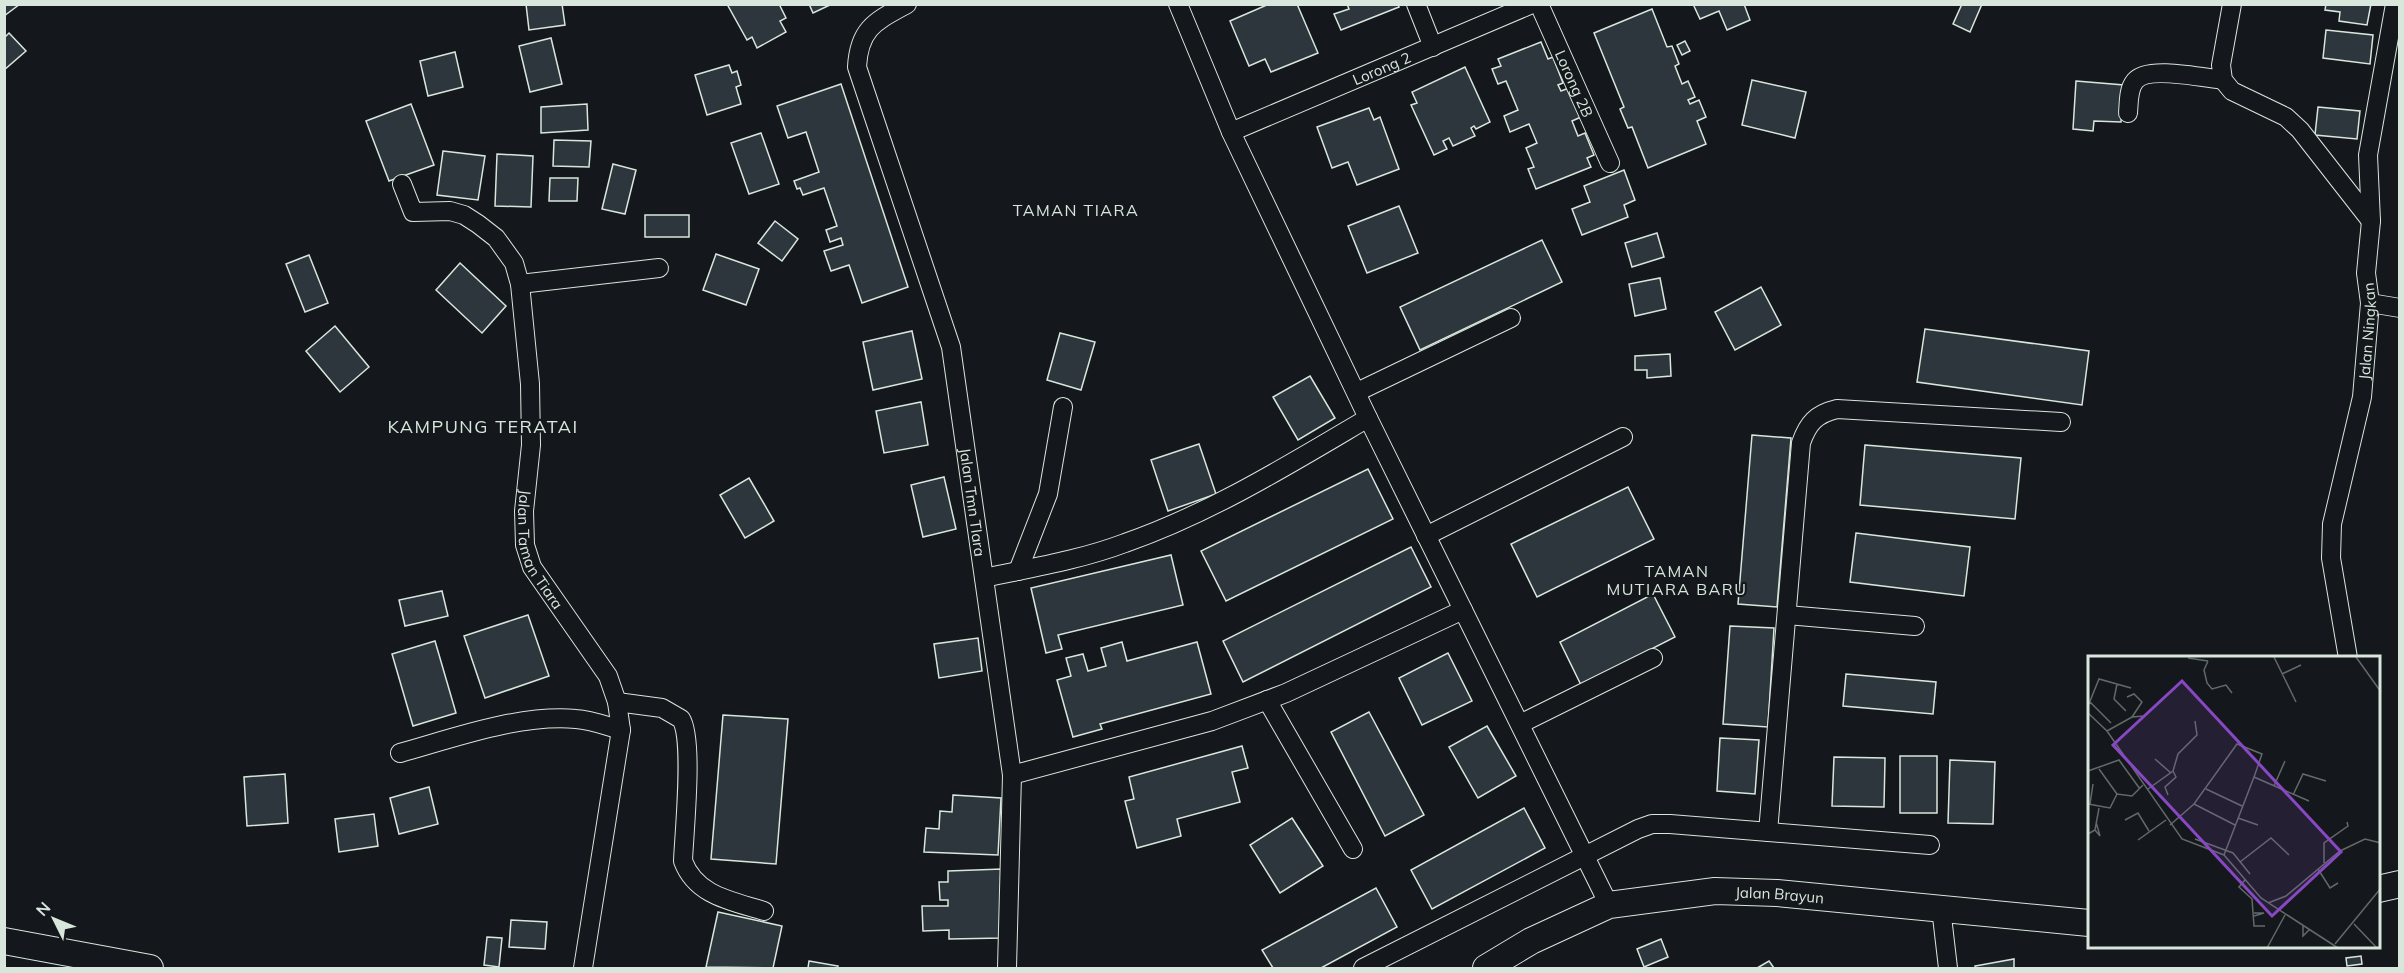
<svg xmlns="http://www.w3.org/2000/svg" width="2404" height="973" viewBox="0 0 2404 973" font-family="Mulish,sans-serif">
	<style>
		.building { fill: #2c363c; stroke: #d8e6dc; stroke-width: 1.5 }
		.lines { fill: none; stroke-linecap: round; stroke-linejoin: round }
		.minor-casing { stroke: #d8e6dc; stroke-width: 20 }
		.secondary-casing { stroke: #d8e6dc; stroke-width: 28 }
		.minor { stroke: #14181c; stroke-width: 18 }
		.secondary { stroke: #14181c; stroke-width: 26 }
		.labels { text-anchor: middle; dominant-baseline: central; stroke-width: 4.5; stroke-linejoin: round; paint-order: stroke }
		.street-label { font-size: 15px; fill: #d8e6dc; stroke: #14181c }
		.neighbourhood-label { font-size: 16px; letter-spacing: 1.5px; fill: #d8e6dc; stroke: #14181c }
		.quarter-label { font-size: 18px; letter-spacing: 1.5px; fill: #d8e6dc; stroke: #14181c }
		.inset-road { fill: none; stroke: #626a69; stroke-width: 1.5 }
		.view { fill: #8948c3; fill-opacity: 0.15; stroke: #8948c3; stroke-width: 3 }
		.inset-edge { fill: none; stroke: #d8e6dc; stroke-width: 3 }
	</style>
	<rect width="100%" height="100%" fill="#14181c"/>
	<g class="building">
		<polygon points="4,4 20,4 4,16"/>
		<polygon points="526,4 562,4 565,25 529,30"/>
		<polygon points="727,4 779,4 786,18 780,21 786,32 757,48 752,37 747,40"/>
		<polygon points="809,4 832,4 813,13"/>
		<polygon points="1269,4 1297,4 1318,53 1271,72 1265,59 1249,66 1230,21"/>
		<polygon points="1347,4 1398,4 1399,7 1341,30 1334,14 1349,9"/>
		<polygon points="1693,4 1744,4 1750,20 1727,30 1719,11 1700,19"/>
		<polygon points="1962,4 1982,4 1970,32 1953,24"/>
		<polygon points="2326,4 2371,4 2367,25 2339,21 2340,12 2325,10"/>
		<polygon points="1652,9 1667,47 1672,46 1679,64 1675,66 1682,84 1688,81 1695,97 1688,100 1690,104 1699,100 1706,117 1697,121 1706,144 1648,168 1632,127 1628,128 1620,109 1624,107 1594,33"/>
		<polygon points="2326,30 2373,35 2370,64 2323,58"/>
		<polygon points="9,33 26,51 4,70 4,38"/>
		<polygon points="551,38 562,84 530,92 519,46"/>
		<polygon points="1685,41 1690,51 1682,55 1677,45"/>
		<polygon points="1541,42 1548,59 1553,57 1563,83 1558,85 1561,91 1569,88 1581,117 1572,121 1578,136 1585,133 1594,155 1587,158 1591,167 1536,189 1528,169 1534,167 1526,148 1537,143 1529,124 1510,132 1504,116 1518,110 1506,81 1498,84 1492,69 1501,66 1498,59"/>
		<polygon points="455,52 463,87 428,96 420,61"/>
		<polygon points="729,65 732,73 737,71 741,85 736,87 741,104 707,115 695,75"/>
		<polygon points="1465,67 1490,122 1476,129 1474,126 1471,128 1475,136 1453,146 1449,138 1443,141 1447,149 1434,155 1411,105 1417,103 1412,92"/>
		<polygon points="1752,80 1806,92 1795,138 1742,125"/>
		<polygon points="2076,81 2124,85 2121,122 2094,121 2093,131 2073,129"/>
		<polygon points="841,84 908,287 862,303 849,265 831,271 824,251 843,245 841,238 830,242 826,230 837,226 824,188 803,195 800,188 797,189 794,181 819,172 806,132 788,138 777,106"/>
		<polygon points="411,104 434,165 389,181 366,121"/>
		<polygon points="587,104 588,130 541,133 541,107"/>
		<polygon points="2318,107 2360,111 2357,139 2315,135"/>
		<polygon points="1369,108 1374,120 1380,117 1399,169 1357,185 1348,162 1332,168 1317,127"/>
		<polygon points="761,133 779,184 749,194 731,143"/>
		<polygon points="554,140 591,141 589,167 553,166"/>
		<polygon points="443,151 485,156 478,200 437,195"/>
		<polygon points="497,154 533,156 531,207 495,206"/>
		<polygon points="613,164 636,170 625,214 602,209"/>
		<polygon points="1624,170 1635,200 1624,205 1628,217 1582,235 1572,209 1590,202 1584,186"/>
		<polygon points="550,178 578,178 577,201 549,201"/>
		<polygon points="1399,206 1418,253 1367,273 1348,226"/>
		<rect x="645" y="215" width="44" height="22"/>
		<polygon points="775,221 798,239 782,261 758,243"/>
		<polygon points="1657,233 1664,257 1632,267 1625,243"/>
		<polygon points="1542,240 1562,282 1420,350 1400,307"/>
		<polygon points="716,254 759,269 746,305 703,290"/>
		<polygon points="309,255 328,303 305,312 286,264"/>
		<polygon points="460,263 506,306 482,333 436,290"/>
		<polygon points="1660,278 1666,309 1635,316 1629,284"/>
		<polygon points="1761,287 1781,325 1735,350 1715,312"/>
		<polygon points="335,326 369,367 340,392 306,351"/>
		<polygon points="1925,329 2089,351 2082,405 1917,382"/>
		<polygon points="912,331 922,379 873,390 863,342"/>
		<polygon points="1060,333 1095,342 1081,390 1047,380"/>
		<polygon points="1670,354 1671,376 1647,378 1647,370 1635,370 1635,356"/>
		<polygon points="1310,376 1335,418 1298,440 1273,397"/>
		<polygon points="921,402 928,445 884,453 876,411"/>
		<polygon points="1752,435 1791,438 1777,607 1738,604"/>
		<polygon points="1199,444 1216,494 1168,511 1151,460"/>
		<polygon points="1865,445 2021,458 2015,519 1860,505"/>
		<polygon points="1368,469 1393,519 1226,601 1201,551"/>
		<polygon points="944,477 956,529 923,537 911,485"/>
		<polygon points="749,478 774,521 745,538 720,495"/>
		<polygon points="1628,487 1654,539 1537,597 1511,544"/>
		<polygon points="1856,533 1970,547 1964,596 1850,582"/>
		<polygon points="1411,547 1431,587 1243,682 1223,641"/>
		<polygon points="1171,555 1183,605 1058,635 1062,649 1046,653 1031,588"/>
		<polygon points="442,591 448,616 405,626 399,600"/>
		<polygon points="1653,594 1675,637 1581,685 1560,642"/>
		<polygon points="528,615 549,676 485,698 464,636"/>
		<polygon points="1730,626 1774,628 1768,727 1723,724"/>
		<polygon points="978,638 982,671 939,678 934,644"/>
		<polygon points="435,641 456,713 413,726 392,654"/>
		<polygon points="1122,642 1127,661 1197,642 1211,694 1100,724 1102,729 1073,737 1057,680 1071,676 1066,658 1083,654 1088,671 1106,666 1101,648"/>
		<polygon points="1448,653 1472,701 1422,725 1399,678"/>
		<polygon points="1846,674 1936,682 1933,714 1843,706"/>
		<polygon points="1369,712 1424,815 1385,836 1331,732"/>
		<polygon points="723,715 788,719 776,864 711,859"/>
		<polygon points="1487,726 1516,776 1478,798 1449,747"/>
		<polygon points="1720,738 1759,740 1755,794 1717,791"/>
		<polygon points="1242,746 1248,768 1232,772 1240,802 1177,819 1181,836 1137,848 1125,801 1134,799 1129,777"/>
		<rect x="1900" y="756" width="37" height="57"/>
		<polygon points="1834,757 1885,758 1884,807 1832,806"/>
		<polygon points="1950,760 1995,762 1993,824 1948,823"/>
		<polygon points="285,774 288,823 247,826 244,777"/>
		<polygon points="429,787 438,824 399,834 390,798"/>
		<polygon points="953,795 1001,798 998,855 924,852 926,828 939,829 940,811 952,812"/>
		<polygon points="1524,808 1545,848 1432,909 1411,870"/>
		<polygon points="374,814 378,846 339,852 335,819"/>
		<polygon points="1292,818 1323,866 1280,893 1250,845"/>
		<polygon points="1002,869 1003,938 949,939 949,930 923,931 922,906 948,906 948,900 940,900 939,882 948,882 948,871"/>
		<polygon points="1376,888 1397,927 1321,968 1273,968 1262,950"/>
		<polygon points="718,912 782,926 773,968 706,967"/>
		<polygon points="511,920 547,922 545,949 509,947"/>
		<polygon points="487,937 502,938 499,967 484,965"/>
		<polygon points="1661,939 1668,957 1644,967 1637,949"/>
		<polygon points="2361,956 2362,964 2347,966 2346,958"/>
		<polygon points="2014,959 2014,968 1976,968 1975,966"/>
		<polygon points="809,961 838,966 837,968 808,968"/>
		<polygon points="1769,961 1774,968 1757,968"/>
	</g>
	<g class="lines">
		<defs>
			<g id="minor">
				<path id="s1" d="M907,4C876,21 859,28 857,67L951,347L1012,775L1007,968"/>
				<path id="s2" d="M1178,4L1231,132L1532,4"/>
				<polyline points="1416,4 1433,47"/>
				<path id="s3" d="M1539,4L1610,163"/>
				<polyline points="2232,4 2221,65 2223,80 2232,91 2286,117 2300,130 2371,221"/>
				<path d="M2128,113C2129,103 2128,89 2135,81C2147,65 2204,78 2223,80"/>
				<polyline points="1231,132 1368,418 1609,905"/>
				<path id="s4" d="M402,184L413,212L450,211L464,215L478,224L496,238L514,263L520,284L530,384L531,445L524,511L525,545L532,567L608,676L617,702L621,730L583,968"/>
				<polyline points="520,284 659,268"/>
				<polyline points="2370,303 2400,308"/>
				<polyline points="1357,392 1511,318"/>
				<polyline points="1426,536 1623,437"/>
				<polyline points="1018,571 1048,494 1063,407"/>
				<path d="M984,578C1031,568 1080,560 1125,543C1211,513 1290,464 1368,418"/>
				<polyline points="1787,615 1915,626"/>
				<path id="s5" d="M2348,658L2331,558L2332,524L2362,397L2370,303L2366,273L2371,221L2368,155L2395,4"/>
				<polyline points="1267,700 1353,849"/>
				<path d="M617,702L662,708L681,719C694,739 684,833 683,861C696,896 732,901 764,911"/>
				<polyline points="1520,724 1653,658"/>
				<path d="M400,753C454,738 519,714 576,719C592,720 606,726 621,730"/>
				<polyline points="1012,775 1212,721 1286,693 1463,610"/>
				<path d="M1768,832L1801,443C1808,423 1816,414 1837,409L2061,422"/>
				<polyline points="1941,908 1948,968"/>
				<polyline points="1363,968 1638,829 1652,824 1670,824 1930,845"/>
			</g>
			<g id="secondary">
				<polyline points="2378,889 2400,884"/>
				<polyline points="4,941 150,968"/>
				<path id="s6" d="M1486,968L1531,941L1609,905L1715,891L1777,893L2089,923"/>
			</g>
		</defs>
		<use href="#minor" class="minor-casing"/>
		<use href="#secondary" class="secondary-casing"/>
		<use href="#minor" class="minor"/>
		<use href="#secondary" class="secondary"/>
	</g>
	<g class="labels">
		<g class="street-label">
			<text stroke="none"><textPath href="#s2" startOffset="302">Lorong 2</textPath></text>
			<text stroke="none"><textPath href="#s3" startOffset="87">Lorong 2B</textPath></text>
			<text stroke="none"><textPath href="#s5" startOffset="332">Jalan Ningkan</textPath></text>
			<text stroke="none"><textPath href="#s1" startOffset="538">Jalan Tmn TIara</textPath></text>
			<text stroke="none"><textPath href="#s4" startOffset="444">Jalan Taman Tiara</textPath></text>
			<text stroke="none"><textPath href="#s6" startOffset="310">Jalan Brayun</textPath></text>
		</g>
		<g class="neighbourhood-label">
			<text x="1076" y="210">TAMAN TIARA</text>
			<text x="1677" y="571">TAMAN<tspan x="1677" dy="18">MUTIARA BARU</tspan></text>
		</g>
		<g class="quarter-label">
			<text x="483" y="426">KAMPUNG TERATAI</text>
		</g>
	</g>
	<g transform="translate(2088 656)">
		<rect width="292" height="292" fill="#14181c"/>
		<path class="inset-road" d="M186,1L208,46M268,1L293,36M100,2L120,5M120,5L116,14L119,27L124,33L138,29L144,37M194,18L213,9M29,28L26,43L38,55M39,41L46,38L54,46L44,61M2,46L23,67M0,50L11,23L43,32M0,57L19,75L94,183L136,199L173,242L250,292M19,75L44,61L56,60M67,103L83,117M11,113L29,138M0,115L31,104L52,133M186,130L197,105M60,133L85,115L90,98L109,79L107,65M118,133L154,150M80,139L77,131L88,121L85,115M205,139L215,118L238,125M0,148L22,152L29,138L44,140L55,129M2,148L5,128M106,148L147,169M150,162L170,169M37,164L50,157L61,175M82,169L106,148L149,88L174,98L166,121L221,145M7,174L12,180L8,166M0,178L7,174L11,152M107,183L145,197L162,218M50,184L78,164M136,199L166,121M152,206L183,182L201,199M236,207V187L260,170L259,166M230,213L242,232L250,227M157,224L151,231L164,243L166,270H177M180,247L198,240L252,195L277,183L293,187M166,257H176L166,260M266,268L289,292M215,270V280L221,274M247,288L293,232M179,292L197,259"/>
		<path class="view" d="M94,25L253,196L184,260L25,89Z"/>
		<rect width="292" height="292" class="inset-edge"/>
	</g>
	<rect width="2404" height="973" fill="none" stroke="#d8e6dc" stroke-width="12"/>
	<g transform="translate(54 919) rotate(313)" stroke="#14181c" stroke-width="4.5" paint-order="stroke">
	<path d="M0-4.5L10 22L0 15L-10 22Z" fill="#d8e6dc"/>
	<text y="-9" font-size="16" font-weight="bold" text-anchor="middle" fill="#d8e6dc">N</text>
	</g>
</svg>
